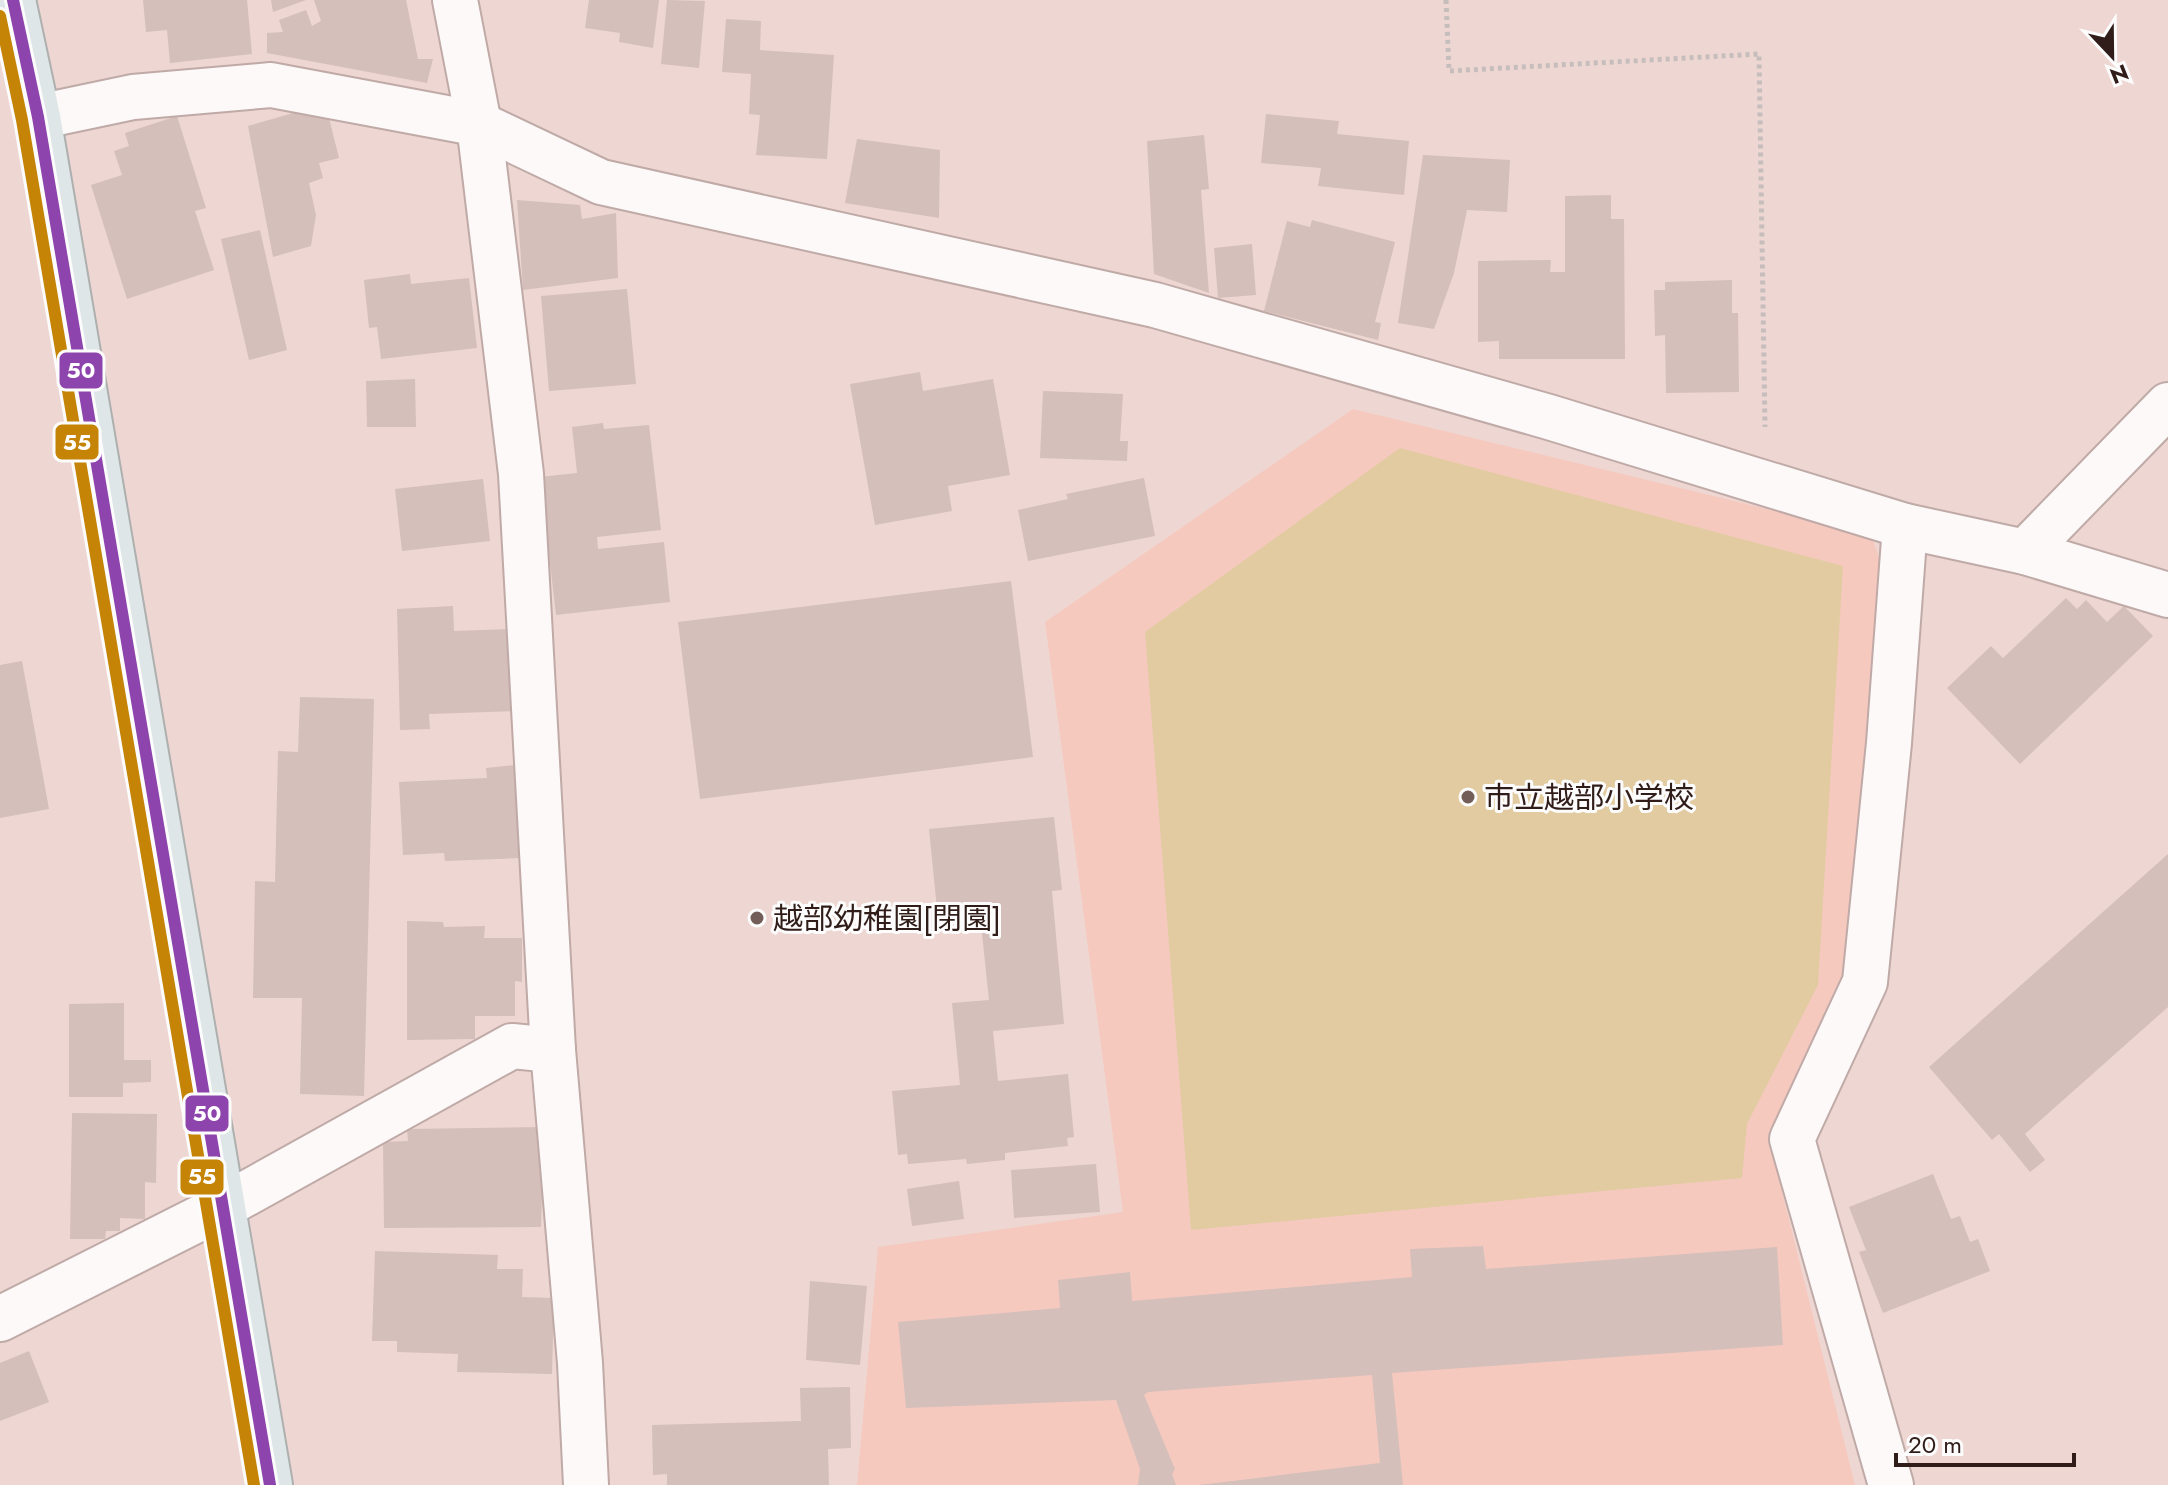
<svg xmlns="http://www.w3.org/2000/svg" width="2168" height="1485" viewBox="0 0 2168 1485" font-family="Jost,'Noto Sans JP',sans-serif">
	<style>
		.built { fill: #f6c9bf }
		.green { fill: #e2cba1 }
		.building { fill: #d4bfbb }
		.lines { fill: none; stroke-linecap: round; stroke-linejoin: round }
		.minor-casing { stroke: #bfaaa7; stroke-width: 48 }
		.highway-casing { stroke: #aeafaf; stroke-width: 48 }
		.path { stroke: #c6bebc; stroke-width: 5; stroke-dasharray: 4 4; stroke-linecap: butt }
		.minor { stroke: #fcf9f8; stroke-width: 44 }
		.highway { stroke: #dee6e7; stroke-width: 44 }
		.bus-1-casing { stroke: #fcfcfc; stroke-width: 18 }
		.bus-2-casing { stroke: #fcfcfc; stroke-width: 18 }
		.bus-1 { stroke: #8e44ad; stroke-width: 12 }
		.bus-2 { stroke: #c58406; stroke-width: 12 }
		.poi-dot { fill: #725d59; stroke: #fcfcfc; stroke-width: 3 }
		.labels { text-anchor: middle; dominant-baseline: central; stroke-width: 6; stroke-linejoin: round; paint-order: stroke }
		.poi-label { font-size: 30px; fill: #301c18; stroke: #fcfcfc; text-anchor: start }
		.line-badge { stroke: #fcfcfc; stroke-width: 3 }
		.badge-label { font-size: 22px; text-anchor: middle; font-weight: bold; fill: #fff }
	</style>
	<rect width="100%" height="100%" fill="#eed7d2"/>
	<polygon class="built" points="1353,409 1871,534 1884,572 1854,973 1769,1139 1855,1485 857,1485 878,1247 1123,1212 1045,622"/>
	<polygon class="green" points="1400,448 1843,566 1818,985 1747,1124 1742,1178 1191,1230 1145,632"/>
	<g class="building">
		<polygon points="143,0 247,0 252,54 170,63 167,30 146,32"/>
		<polygon points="271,0 306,0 273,12"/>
		<polygon points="314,0 406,0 418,59 433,59 427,83 267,53 267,33 283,32 279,20 306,10 312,26 321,21"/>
		<polygon points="589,0 659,0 653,48 619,42 620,33 585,28"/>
		<polygon points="667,0 705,1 699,68 661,64"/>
		<polygon points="726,19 761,21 760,50 834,55 827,159 756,155 760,115 749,114 751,74 722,72"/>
		<polygon points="300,111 329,118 339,158 319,163 323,178 309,183 316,215 311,246 273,257 248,126"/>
		<polygon points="1266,114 1339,121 1337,134 1409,141 1404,195 1318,186 1321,168 1261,163"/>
		<polygon points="177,116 206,208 195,211 214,270 127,299 91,185 122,175 114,151 129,146 125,133"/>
		<polygon points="1204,135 1209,189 1201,190 1209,293 1154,274 1147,141"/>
		<polygon points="857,139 940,150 939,218 845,203"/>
		<polygon points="1423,155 1510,160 1507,212 1467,210 1454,273 1434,329 1398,323"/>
		<polygon points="1611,195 1611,219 1624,219 1625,359 1499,359 1499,341 1478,342 1478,261 1551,260 1550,272 1565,272 1565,196"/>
		<polygon points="517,200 580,205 582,219 616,213 618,278 523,290"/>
		<polygon points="1312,220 1395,242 1375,322 1381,323 1378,340 1264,311 1287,221 1310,227"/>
		<polygon points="260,230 287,350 249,360 221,239"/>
		<polygon points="1252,244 1256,295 1218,298 1214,248"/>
		<polygon points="410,274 411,284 469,278 477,348 381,359 377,327 369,328 364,280"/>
		<polygon points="1732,280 1732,313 1738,313 1739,392 1666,393 1665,335 1655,336 1654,290 1665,290 1665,282"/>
		<polygon points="627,289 636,384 549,391 541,296"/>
		<polygon points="920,372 923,391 993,379 1010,475 948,486 952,511 875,525 850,384"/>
		<polygon points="415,379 416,427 367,427 366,381"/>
		<polygon points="1043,391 1123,394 1120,441 1128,441 1127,461 1040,458"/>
		<polygon points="603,423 604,429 649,425 661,530 597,537 598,549 664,542 670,602 556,615 540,477 577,473 572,427"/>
		<polygon points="1144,478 1155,536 1028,561 1018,510 1068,499 1066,494"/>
		<polygon points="483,479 490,541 402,551 395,489"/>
		<polygon points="1011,581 1033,757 700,799 678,622"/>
		<polygon points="2066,598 2077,609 2086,600 2107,622 2124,606 2153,636 2020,764 1947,688 1991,646 2003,658"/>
		<polygon points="453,606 454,631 513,629 515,711 429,714 430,729 400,730 397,609"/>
		<polygon points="22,661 49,809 0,818 0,665"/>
		<polygon points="300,697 374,699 364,1096 300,1094 302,998 253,998 255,881 275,882 278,751 298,752"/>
		<polygon points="515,765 520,858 445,861 444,853 403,855 399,782 487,778 486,768"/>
		<polygon points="1054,817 1062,890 1052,891 1064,1024 993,1031 998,1081 1068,1074 1074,1137 1067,1138 1068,1146 1005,1153 1005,1160 967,1164 966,1159 908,1164 907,1154 898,1155 892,1091 960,1085 952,1003 989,1000 979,905 937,909 929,829"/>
		<polygon points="2168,854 2168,1007 2025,1134 2045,1160 2030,1172 1999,1134 1992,1140 1929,1067"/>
		<polygon points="407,921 443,922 444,927 485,926 484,938 522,938 522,982 515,981 515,1016 475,1016 475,1039 407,1040"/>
		<polygon points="124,1003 124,1060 151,1060 151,1082 123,1083 123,1097 69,1097 69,1004"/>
		<polygon points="72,1113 157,1114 156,1183 145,1182 145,1219 120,1218 120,1231 106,1231 105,1239 70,1239"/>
		<polygon points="544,1127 541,1227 384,1228 383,1142 408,1141 407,1129"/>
		<polygon points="1096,1164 1100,1212 1014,1218 1011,1170"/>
		<polygon points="1933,1174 1951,1219 1960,1216 1970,1242 1978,1239 1990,1271 1883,1313 1859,1252 1866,1250 1849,1207"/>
		<polygon points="959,1181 964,1219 912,1226 907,1189"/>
		<polygon points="1483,1246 1486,1269 1777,1247 1783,1345 1392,1373 1403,1485 1199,1485 1380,1463 1372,1375 1148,1392 1144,1395 1175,1469 1172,1474 1176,1485 1138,1485 1140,1469 1116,1400 906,1408 898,1322 1060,1308 1058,1280 1130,1272 1132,1301 1412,1277 1410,1249"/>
		<polygon points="375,1251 498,1255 497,1269 523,1269 522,1297 554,1298 552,1374 457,1372 458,1354 397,1352 397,1341 372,1341"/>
		<polygon points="810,1281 867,1286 860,1365 806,1360"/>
		<polygon points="29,1351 49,1402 0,1421 0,1363"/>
		<polygon points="850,1387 851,1448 828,1449 829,1485 667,1485 667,1474 653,1475 652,1425 801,1421 800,1388"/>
	</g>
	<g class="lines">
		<defs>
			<g id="minor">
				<polyline points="455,0 479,124 521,474 553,1050 580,1363 586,1485"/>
				<polyline points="38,117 133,97 271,85 479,124 601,182 1155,305 1549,417 1905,526 2025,552 2168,595"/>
				<polyline points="2025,552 2168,405"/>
				<polyline points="0,1319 222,1207 512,1046 553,1050"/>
				<polyline points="1891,1485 1792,1139 1865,982 1889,743 1905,526"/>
			</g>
			<polyline id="highway" points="13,0 38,117 270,1485"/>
		</defs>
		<use href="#minor" class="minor-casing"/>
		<use href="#highway" class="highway-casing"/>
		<polyline class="path" points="1446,0 1449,71 1759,54 1765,427"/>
		<use href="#minor" class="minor"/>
		<use href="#highway" class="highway"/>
		<defs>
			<polyline id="bus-1" points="13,0 38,117 270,1485"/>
			<polyline id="bus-2" points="0,16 22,120 254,1485"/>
		</defs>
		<use href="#bus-1" class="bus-1-casing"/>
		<use href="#bus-2" class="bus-2-casing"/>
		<use href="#bus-1" class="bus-1"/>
		<use href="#bus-2" class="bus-2"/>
	</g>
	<g class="poi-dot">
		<circle cx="1468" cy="797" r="8"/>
		<circle cx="757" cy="918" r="8"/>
	</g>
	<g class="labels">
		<g class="poi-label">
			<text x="1484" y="797">市立越部小学校</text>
			<text x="773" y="918">越部幼稚園[閉園]</text>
		</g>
	</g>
	<g class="line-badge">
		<rect x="58" y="351" width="46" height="39" rx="8" fill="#8e44ad"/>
		<rect x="54" y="423" width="46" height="38" rx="8" fill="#c58406"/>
		<rect x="184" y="1094" width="46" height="39" rx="8" fill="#8e44ad"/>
		<rect x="179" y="1158" width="46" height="38" rx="8" fill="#c58406"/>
	</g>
	<g class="badge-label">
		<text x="81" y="378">50</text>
		<text x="77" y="450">55</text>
		<text x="207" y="1121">50</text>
		<text x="202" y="1184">55</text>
	</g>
	<g transform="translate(2112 56) rotate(158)" stroke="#fcfcfc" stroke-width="6" paint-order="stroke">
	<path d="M0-6L14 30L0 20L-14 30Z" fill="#301c18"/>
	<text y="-12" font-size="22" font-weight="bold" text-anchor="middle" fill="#301c18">N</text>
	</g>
	<path d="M1896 1453v12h178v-12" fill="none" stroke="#301c18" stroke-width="4"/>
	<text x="1908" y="1453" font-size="24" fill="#301c18" stroke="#fcfcfc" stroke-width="6" paint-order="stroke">20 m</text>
</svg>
